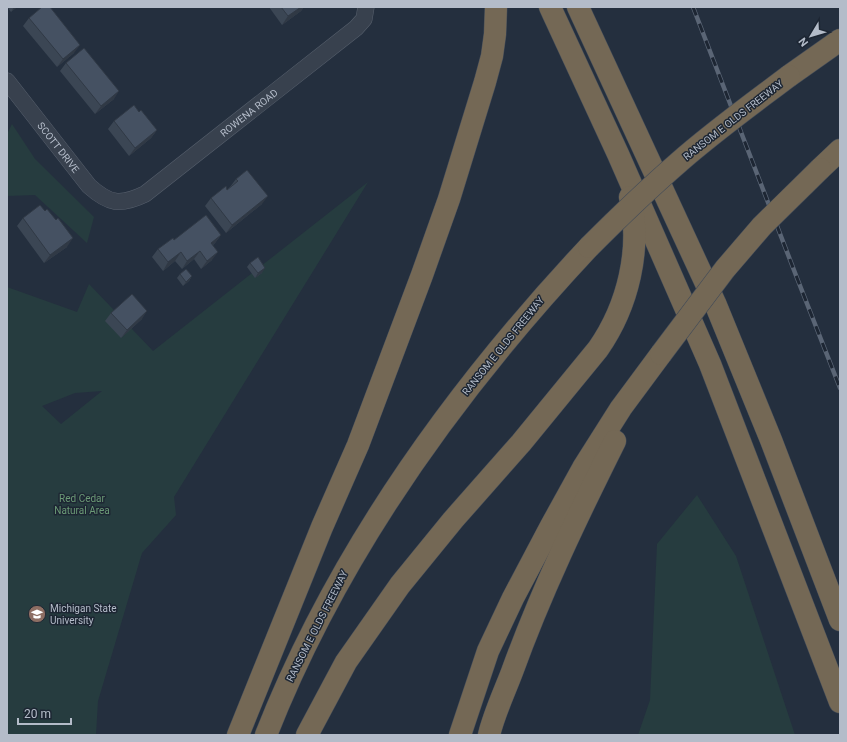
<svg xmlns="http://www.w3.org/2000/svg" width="847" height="742" viewBox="0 0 847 742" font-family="Roboto,sans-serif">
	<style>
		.green { fill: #263c3f; fill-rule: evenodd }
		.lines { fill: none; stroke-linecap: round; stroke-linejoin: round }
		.street-casing { stroke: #565f6c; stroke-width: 17 }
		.highway-casing { stroke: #434c59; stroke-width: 23 }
		.street { stroke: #38414e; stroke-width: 16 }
		.highway { stroke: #746855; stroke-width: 22 }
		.rail-casing { stroke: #5a6575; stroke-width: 4.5 }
		.rail { stroke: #1d2633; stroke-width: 3; stroke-dasharray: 9; stroke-linecap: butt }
		.highway-bridge-casing { stroke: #434c59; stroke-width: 23; stroke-linecap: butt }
		.highway-bridge { stroke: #746855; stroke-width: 22 }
		.wall { fill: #3b4654 }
		.shaded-wall { fill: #303945 }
		.building { fill: #455162; stroke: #303945 }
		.labels { text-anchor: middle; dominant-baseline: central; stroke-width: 3; stroke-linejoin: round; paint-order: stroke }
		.street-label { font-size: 10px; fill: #b4bcc9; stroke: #1d2633 }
		.park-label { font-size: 10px; fill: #6b9a76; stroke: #1d2633 }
		.poi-label { font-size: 10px; fill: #b4bcc9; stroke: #1d2633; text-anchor: start }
	</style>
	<rect width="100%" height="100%" fill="#242f3e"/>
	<g class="green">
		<polygon points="12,124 35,159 94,217 87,243 35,195 7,196 7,134"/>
		<path d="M368,182L174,497L176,515L142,553L98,701L96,735H7V287L77,312L89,284L153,351ZM102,391L61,424L42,406L75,393Z"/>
		<polygon points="697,495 736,556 795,735 638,735 650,700 657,544"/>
	</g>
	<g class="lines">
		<defs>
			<g id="street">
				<path id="s1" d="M7,81L89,186C109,204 120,206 145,194L356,28L364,19L366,7"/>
			</g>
			<g id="highway">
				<polyline points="550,7 618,154 710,364 840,702"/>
				<polyline points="578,7 715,303 771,440 840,620"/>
				<polyline points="789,76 840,40"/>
				<polyline points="820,169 840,150"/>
				<polyline points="238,735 322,527 358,445 422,275 449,199 485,82 492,56 495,34 496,7"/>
				<path d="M266,735C338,552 455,390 589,247"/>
				<path d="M307,735L346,662L400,585L453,520L521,443L598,349C628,306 642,249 630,197"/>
				<polyline points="460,735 488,651 513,598 551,526 583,468 621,408 661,354"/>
				<path d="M489,735C494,714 504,693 512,672C541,592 577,517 615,441"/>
			</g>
		</defs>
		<use href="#street" class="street-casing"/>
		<use href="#highway" class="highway-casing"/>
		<use href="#street" class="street"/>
		<use href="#highway" class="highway"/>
		<defs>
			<polyline id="rail" points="693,7 797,278 840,388"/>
		</defs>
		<use href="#rail" class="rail-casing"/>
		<use href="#rail" class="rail"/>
		<defs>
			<g id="highway-bridge">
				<path d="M589,247C618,218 647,190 678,163C713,132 752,104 789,76"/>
				<polyline points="661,354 725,269 762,226 820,169"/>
			</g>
		</defs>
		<use href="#highway-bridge" class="highway-bridge-casing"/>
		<use href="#highway-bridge" class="highway-bridge"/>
	</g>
	<g class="wall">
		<polygon points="7,7 17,7 11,12"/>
		<polygon points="269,7 304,7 301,11 282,25"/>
		<polygon points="29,18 74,53 57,67 23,26"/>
		<polygon points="66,63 114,99 95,114 60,71"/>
		<polygon points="139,112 157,130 151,138 129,156 108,129 114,121"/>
		<polygon points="236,179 262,204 226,233 205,206 211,198 227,190 230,187"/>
		<polygon points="23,218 67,247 44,263 17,226"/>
		<polygon points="221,235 215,243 213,245 212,260 201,269 194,259 182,269 175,261 163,271 152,257 158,249 174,240"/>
		<polygon points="250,263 262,273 255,278 247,267"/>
		<polygon points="180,274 192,276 189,281 183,286 177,278"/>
		<polygon points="111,313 142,319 121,338 105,321"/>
	</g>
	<g class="shaded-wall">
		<polygon points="14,7 17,7 11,12"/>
		<polygon points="301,7 304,7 301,11 282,25 288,16"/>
		<polygon points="80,45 74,53 57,67 63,59"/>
		<polygon points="119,91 114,99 95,114 101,106"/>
		<polygon points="157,130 151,138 129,156 135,148"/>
		<polygon points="268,196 262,204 226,233 232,225"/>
		<polygon points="221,235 215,243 205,251 211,243"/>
		<polygon points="73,238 67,247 44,263 50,255"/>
		<polygon points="200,251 194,259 182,269 187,261"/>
		<polygon points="181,252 175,261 163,271 168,262"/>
		<polygon points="218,252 212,260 201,269 207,261"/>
		<polygon points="265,268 262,273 255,278 258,273"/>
		<polygon points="192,276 189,281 183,286 186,282"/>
		<polygon points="147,311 142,319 121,338 127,330"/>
	</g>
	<g class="building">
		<polygon points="42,7 50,7 80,45 63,59 29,18"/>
		<polygon points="281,7 301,7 288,16"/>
		<polygon points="84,48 119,91 101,106 66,63"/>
		<polygon points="134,105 139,112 141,110 157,130 135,148 114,121"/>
		<polygon points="247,170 268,196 232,225 211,198 226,186 227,190 238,181 236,179"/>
		<polygon points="40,205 45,211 47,209 56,220 58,218 73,238 50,255 23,218"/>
		<polygon points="206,215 221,235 211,243 218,252 207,261 200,251 187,261 181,252 168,262 158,249 173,238 174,240"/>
		<polygon points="258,257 265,268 258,273 250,263"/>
		<polygon points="186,269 192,276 186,282 180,274"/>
		<polygon points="132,294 147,311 127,330 111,313"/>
	</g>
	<defs>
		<symbol id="university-disc" viewBox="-11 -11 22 22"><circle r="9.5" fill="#8d6e63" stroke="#1d2633"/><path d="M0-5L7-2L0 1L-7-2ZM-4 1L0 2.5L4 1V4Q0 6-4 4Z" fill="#fff"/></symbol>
	</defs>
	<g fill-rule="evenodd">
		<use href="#university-disc" x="27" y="604" width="20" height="20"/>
	</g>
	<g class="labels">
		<g class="street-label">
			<text stroke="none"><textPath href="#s1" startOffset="327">ROWENA ROAD</textPath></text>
			<text transform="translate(733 120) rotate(-38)">RANSOM E OLDS FREEWAY</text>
			<text stroke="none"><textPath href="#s1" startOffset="84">SCOTT DRIVE</textPath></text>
			<text transform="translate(503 346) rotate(-51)">RANSOM E OLDS FREEWAY</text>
			<text transform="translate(317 626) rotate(-63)">RANSOM E OLDS FREEWAY</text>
		</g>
		<g class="park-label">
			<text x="82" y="498">Red Cedar<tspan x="82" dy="12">Natural Area</tspan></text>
		</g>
		<g class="poi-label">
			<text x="50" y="608">Michigan State<tspan x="50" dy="12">University</tspan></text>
		</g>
	</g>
	<rect width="847" height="742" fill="none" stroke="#b4bcc9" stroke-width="16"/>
	<g transform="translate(811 36) rotate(232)" stroke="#1d2633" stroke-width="3" paint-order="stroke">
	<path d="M0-3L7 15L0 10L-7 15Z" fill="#b4bcc9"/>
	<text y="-6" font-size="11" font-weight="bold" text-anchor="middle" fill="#b4bcc9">N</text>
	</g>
	<path d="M18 718v6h53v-6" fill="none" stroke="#b4bcc9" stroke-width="2"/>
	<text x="24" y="718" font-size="12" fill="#b4bcc9" stroke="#1d2633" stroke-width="3" paint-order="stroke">20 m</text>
</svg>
